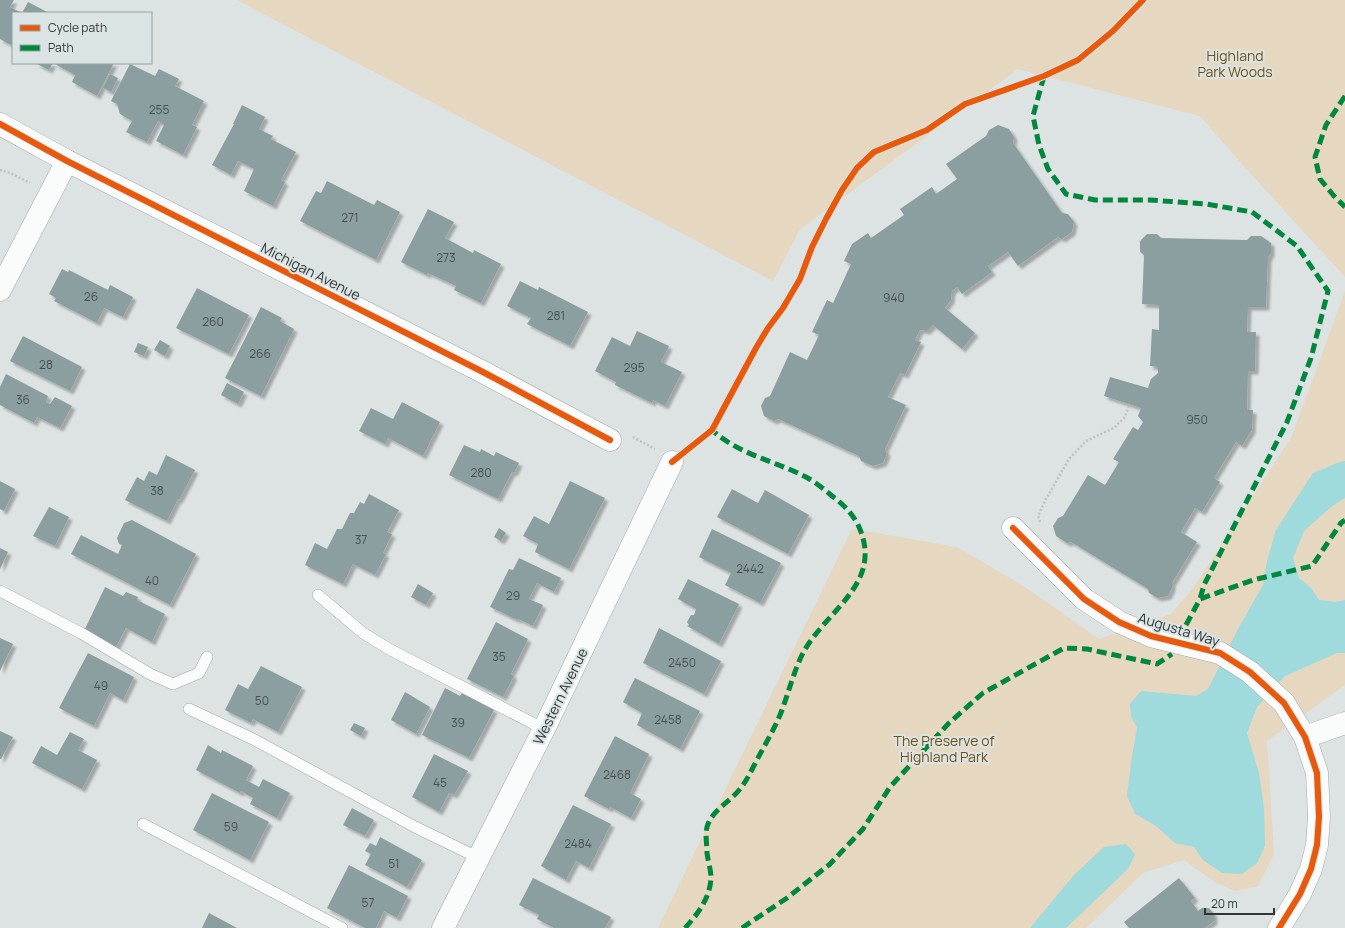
<svg xmlns="http://www.w3.org/2000/svg" width="1345" height="928" viewBox="0 0 1345 928" font-family="Manrope,sans-serif">
	<style>
		.green { fill: #e5d7c0 }
		.water { fill: #9fdadc }
		.building { fill: #8c9fa0; filter: url(#shadow) }
		.lines { fill: none; stroke-linecap: round; stroke-linejoin: round }
		.lane-casing { stroke: #a5a8a8; stroke-width: 12 }
		.street-casing { stroke: #a5a8a8; stroke-width: 23 }
		.path { stroke: #c0c2c2; stroke-width: 2.5; stroke-dasharray: 2 2; stroke-linecap: butt }
		.lane { stroke: #fafbfb; stroke-width: 11 }
		.street { stroke: #fafbfb; stroke-width: 22 }
		.quiet { stroke: #00873e; stroke-width: 5; stroke-dasharray: 10 5; stroke-linecap: butt }
		.cycleway-casing { stroke: #dbe4e4; stroke-width: 8 }
		.cycleway { stroke: #e8590c; stroke-width: 6 }
		.labels { text-anchor: middle; dominant-baseline: central; stroke-width: 4; stroke-linejoin: round; paint-order: stroke }
		.number-label { font-size: 12px; fill: #485050 }
		.park-label { font-size: 14px; fill: #735012; stroke: #dbe4e4 }
		.street-label { font-size: 14px; fill: #323535; stroke: #dbe4e4 }
	</style>
	<defs>
		<filter id="shadow"><feDropShadow dx="3.5" dy="3.5" stdDeviation="1" flood-color="#0004"/></filter>
	</defs>
	<rect width="100%" height="100%" fill="#dde2e2"/>
	<g class="green">
		<polygon points="237,0 1345,0 1345,277 1250,173 1200,116 1018,69 800,229 773,281"/>
		<polygon points="1345,291 1345,685 1267,741 1274,854 1258,886 1235,891 1215,882 1184,860 1143,873 1086,928 658,928 852,529 957,547 1025,587 1099,639 1171,614 1194,587 1292,436"/>
	</g>
	<g class="water">
		<polygon points="1345,461 1345,498 1331,507 1304,531 1293,558 1299,578 1311,588 1319,600 1335,602 1345,600 1345,653 1337,653 1285,676 1257,707 1247,733 1259,773 1264,809 1265,846 1257,863 1242,874 1222,873 1203,860 1194,847 1175,843 1156,826 1135,814 1127,796 1132,756 1137,728 1131,716 1130,704 1141,691 1196,696 1208,689 1238,629 1263,585 1267,561 1276,530 1313,473 1337,463"/>
		<polygon points="1126,844 1135,854 1128,869 1066,928 1030,928 1074,875 1104,847"/>
	</g>
	<g class="building">
		<polygon points="0,0 14,0 10,7 22,13 28,2 49,13 13,13 13,46 0,39"/>
		<polygon points="35,63 114,63 97,96 72,82 75,75 53,63 49,70"/>
		<polygon points="130,64 155,76 159,69 179,79 175,86 204,101 192,125 197,127 183,155 156,141 164,125 158,121 147,142 126,132 132,121 120,114 117,104 111,101"/>
		<polygon points="110,74 118,78 111,92 103,88"/>
		<polygon points="242,105 265,117 259,129 273,136 271,139 296,152 281,180 285,182 273,206 244,191 254,169 238,161 231,175 212,165 234,124 233,124"/>
		<polygon points="998,125 1009,129 1014,137 1013,143 1062,213 1068,214 1074,222 1072,232 1062,239 1058,237 1018,266 1008,252 988,266 992,272 962,294 957,287 952,291 951,300 945,308 975,333 962,349 933,325 927,331 920,330 915,340 921,342 905,375 900,373 888,397 906,405 885,449 887,454 883,463 873,466 861,461 859,456 778,419 774,421 764,416 761,406 765,398 770,396 790,352 807,360 819,335 812,332 827,300 833,303 851,264 844,261 852,244 868,233 871,238 904,215 900,209 932,187 936,194 957,179 946,164 986,136 989,130"/>
		<polygon points="327,181 374,205 377,200 400,212 376,260 300,221 316,191 321,193"/>
		<polygon points="428,209 454,222 445,238 473,253 474,250 501,264 481,303 454,290 456,286 428,273 427,275 401,262"/>
		<polygon points="1147,234 1157,234 1161,238 1247,240 1251,236 1261,236 1271,243 1271,253 1268,258 1266,307 1248,307 1247,332 1256,332 1255,371 1248,371 1247,410 1253,410 1252,430 1242,446 1236,442 1214,478 1220,482 1202,512 1195,508 1181,532 1197,542 1172,583 1172,588 1168,596 1158,598 1149,593 1148,589 1071,542 1067,543 1056,536 1053,526 1058,518 1063,516 1088,475 1105,485 1119,462 1113,459 1133,427 1138,430 1143,422 1138,416 1141,408 1104,396 1110,377 1148,388 1151,379 1158,373 1158,367 1150,366 1152,329 1159,330 1159,305 1142,304 1144,255 1140,252 1140,241"/>
		<polygon points="62,269 68,272 69,270 108,290 110,285 133,297 123,317 104,308 97,323 54,301 56,298 49,294"/>
		<polygon points="520,281 538,290 539,287 588,312 570,346 527,324 531,318 507,306"/>
		<polygon points="197,288 249,315 229,354 176,328"/>
		<polygon points="261,307 282,318 280,321 294,329 261,396 225,378"/>
		<polygon points="637,331 669,346 661,362 682,372 665,406 653,400 652,403 615,385 616,382 595,371 612,337 630,346"/>
		<polygon points="23,336 82,367 70,391 10,361"/>
		<polygon points="160,340 170,346 165,356 154,350"/>
		<polygon points="138,343 148,347 144,356 134,352"/>
		<polygon points="6,374 48,396 46,402 50,404 55,397 72,406 60,428 37,417 34,423 0,405 0,387"/>
		<polygon points="227,383 244,392 238,404 221,395"/>
		<polygon points="402,402 440,422 423,456 388,438 385,444 359,431 371,408 393,419"/>
		<polygon points="464,445 480,452 481,449 494,456 496,452 519,463 514,473 512,472 498,499 449,475"/>
		<polygon points="166,455 195,470 179,500 178,499 167,521 125,500 137,477 144,481 149,471 157,475"/>
		<polygon points="0,481 15,489 4,511 0,509"/>
		<polygon points="570,481 605,498 569,569 535,552 538,544 523,536 534,516 549,524"/>
		<polygon points="732,489 758,503 765,490 809,515 788,554 717,517"/>
		<polygon points="369,494 399,510 387,532 392,534 383,553 386,554 375,575 353,564 343,584 305,565 315,543 327,549 337,529 342,529 350,513 354,513 360,502 364,504"/>
		<polygon points="49,507 69,517 55,546 33,536"/>
		<polygon points="132,520 196,554 170,605 71,554 81,535 118,554 122,545 119,544 117,538 124,523"/>
		<polygon points="499,528 506,533 501,541 494,537"/>
		<polygon points="712,529 781,563 760,603 725,585 731,573 699,557"/>
		<polygon points="0,548 8,552 0,569"/>
		<polygon points="519,558 561,578 554,592 537,583 529,599 543,605 533,626 518,619 517,620 490,607 509,569 513,570"/>
		<polygon points="688,579 739,604 719,644 687,626 689,625 687,622 691,615 694,615 696,609 678,599"/>
		<polygon points="418,584 433,593 426,605 411,597"/>
		<polygon points="105,587 123,596 126,592 138,597 137,600 165,614 152,642 126,628 116,647 84,631"/>
		<polygon points="496,622 528,639 511,674 514,676 503,697 467,679"/>
		<polygon points="659,628 721,661 704,694 643,663"/>
		<polygon points="0,638 13,644 0,671"/>
		<polygon points="88,653 134,677 123,700 110,693 94,726 59,708"/>
		<polygon points="261,666 302,687 278,732 253,719 251,723 225,710 238,684 248,689"/>
		<polygon points="635,678 700,711 680,749 637,725 642,713 623,702"/>
		<polygon points="445,688 460,696 462,693 494,710 469,758 422,735"/>
		<polygon points="405,692 430,707 416,734 391,720"/>
		<polygon points="354,723 365,728 361,736 350,730"/>
		<polygon points="0,731 13,737 1,759 0,759"/>
		<polygon points="70,732 84,739 78,750 97,760 82,789 32,763 41,746 57,755"/>
		<polygon points="615,736 649,754 630,793 641,799 631,818 610,807 609,809 584,796"/>
		<polygon points="208,745 221,753 222,750 253,766 246,780 259,787 263,779 290,793 277,818 250,804 253,798 241,791 240,793 196,770"/>
		<polygon points="434,754 468,771 454,795 449,793 439,812 412,797"/>
		<polygon points="212,793 269,822 250,860 193,830"/>
		<polygon points="573,805 611,824 589,868 576,861 566,880 541,866"/>
		<polygon points="352,808 374,820 365,836 343,825"/>
		<polygon points="380,837 422,860 407,887 365,865 371,854 365,851 370,843 376,846"/>
		<polygon points="349,865 408,896 397,918 384,911 376,928 365,928 327,908"/>
		<polygon points="533,878 611,917 605,928 554,928 537,919 539,915 519,905"/>
		<polygon points="1179,878 1195,898 1191,901 1198,911 1202,908 1209,908 1214,914 1214,921 1205,928 1129,928 1124,922"/>
		<polygon points="209,913 237,928 202,928"/>
	</g>
	<g class="lines">
		<defs>
			<g id="lane">
				<polyline points="0,591 81,633 150,674 173,684 199,673 207,657"/>
				<polyline points="318,595 363,633 389,649 544,729"/>
				<polyline points="189,709 253,739 415,827 479,858"/>
				<polyline points="143,824 342,928"/>
			</g>
			<g id="street">
				<polyline points="0,124 67,161 483,372 610,440"/>
				<polyline points="0,290 67,161"/>
				<polyline points="1013,528 1084,599 1119,622 1151,636 1220,653 1250,672 1284,703 1305,737 1317,773 1319,817 1317,845 1311,869 1300,894 1279,928"/>
				<polyline points="1305,737 1345,723"/>
				<polyline points="443,928 544,729 672,462"/>
			</g>
		</defs>
		<use href="#lane" class="lane-casing"/>
		<use href="#street" class="street-casing"/>
		<g class="path">
			<polyline points="0,170 10,173 30,183"/>
			<polyline points="633,437 655,449"/>
			<polyline points="690,448 712,430 756,348 768,328 783,308 800,279 812,247 826,219 842,190 857,168 874,152 927,130 965,104 1044,76 1078,60 1113,31 1143,0"/>
			<polyline points="1040,522 1038,516 1046,499 1069,459 1086,441 1114,428 1124,418 1130,404"/>
		</g>
		<use href="#lane" class="lane"/>
		<use href="#street" class="street"/>
		<g class="quiet">
			<polyline points="1044,76 1033,116 1039,145 1048,169 1066,194 1095,200 1150,200 1206,204 1252,212 1297,246 1328,291 1311,358 1287,422 1204,585 1200,599"/>
			<polyline points="1345,96 1326,125 1315,157 1320,179 1334,196 1345,207"/>
			<polyline points="1186,625 1200,599 1253,580 1312,566 1341,523 1345,520"/>
			<path d="M685,928C698,914 710,898 711,878C711,870 708,861 707,853C707,845 705,835 707,827C712,810 729,803 740,789C748,779 753,767 759,756C767,741 776,726 782,710C789,691 794,671 803,653C826,610 884,584 859,527C853,514 843,504 832,496C824,489 815,482 806,477C775,461 738,454 712,430"/>
			<polyline points="742,928 787,898 830,864 863,829 890,787 949,723 983,693 1064,648 1087,649 1157,664 1172,654"/>
		</g>
		<defs>
			<g id="cycleway">
				<polyline points="0,124 67,161 483,372 610,440"/>
				<polyline points="672,462 712,430 756,348 768,328 783,308 800,279 812,247 826,219 842,190 857,168 874,152 927,130 965,104 1044,76 1078,60 1113,31 1143,0"/>
				<polyline points="1013,528 1084,599 1119,622 1151,636 1220,653 1250,672 1284,703 1305,737 1317,773 1319,817 1317,845 1311,869 1300,894 1279,928"/>
			</g>
		</defs>
		<use href="#cycleway" class="cycleway-casing"/>
		<use href="#cycleway" class="cycleway"/>
	</g>
	<g class="labels">
		<g class="number-label">
			<text x="159" y="109">255</text>
			<text x="350" y="217">271</text>
			<text x="446" y="257">273</text>
			<text x="91" y="296">26</text>
			<text x="894" y="297">940</text>
			<text x="556" y="315">281</text>
			<text x="213" y="321">260</text>
			<text x="260" y="353">266</text>
			<text x="46" y="364">28</text>
			<text x="634" y="367">295</text>
			<text x="23" y="399">36</text>
			<text x="1197" y="419">950</text>
			<text x="481" y="472">280</text>
			<text x="157" y="490">38</text>
			<text x="361" y="539">37</text>
			<text x="750" y="568">2442</text>
			<text x="152" y="580">40</text>
			<text x="513" y="595">29</text>
			<text x="499" y="656">35</text>
			<text x="682" y="662">2450</text>
			<text x="101" y="685">49</text>
			<text x="262" y="700">50</text>
			<text x="668" y="719">2458</text>
			<text x="458" y="722">39</text>
			<text x="617" y="774">2468</text>
			<text x="440" y="782">45</text>
			<text x="231" y="826">59</text>
			<text x="578" y="843">2484</text>
			<text x="394" y="863">51</text>
			<text x="368" y="902">57</text>
		</g>
		<g class="park-label">
			<text x="1235" y="55">Highland<tspan x="1235" dy="16">Park Woods</tspan></text>
			<text x="944" y="740">The Preserve of<tspan x="944" dy="16">Highland Park</tspan></text>
		</g>
		<g class="street-label">
			<text transform="translate(311 271) rotate(27)">Michigan Avenue</text>
			<text transform="translate(1179 629) rotate(17)">Augusta Way</text>
			<text transform="translate(560 696) rotate(-64)">Western Avenue</text>
		</g>
	</g>
	<rect x="12" y="12" width="140" height="52" fill="#dbe4e4" stroke="#979e9e"/>
	<rect x="20" y="25" width="20" height="6" fill="#e8590c" stroke="#979e9e"/>
	<text x="48" y="32" font-size="12" fill="#323535">Cycle path</text>
	<rect x="20" y="45" width="20" height="6" fill="#00873e" stroke="#979e9e"/>
	<text x="48" y="52" font-size="12" fill="#323535">Path</text>
	<path d="M1205 908v6h69v-6" fill="none" stroke="#323535" stroke-width="2"/>
	<text x="1211" y="908" font-size="12" fill="#323535" stroke="#dbe4e4" stroke-width="3" paint-order="stroke">20 m</text>
</svg>
